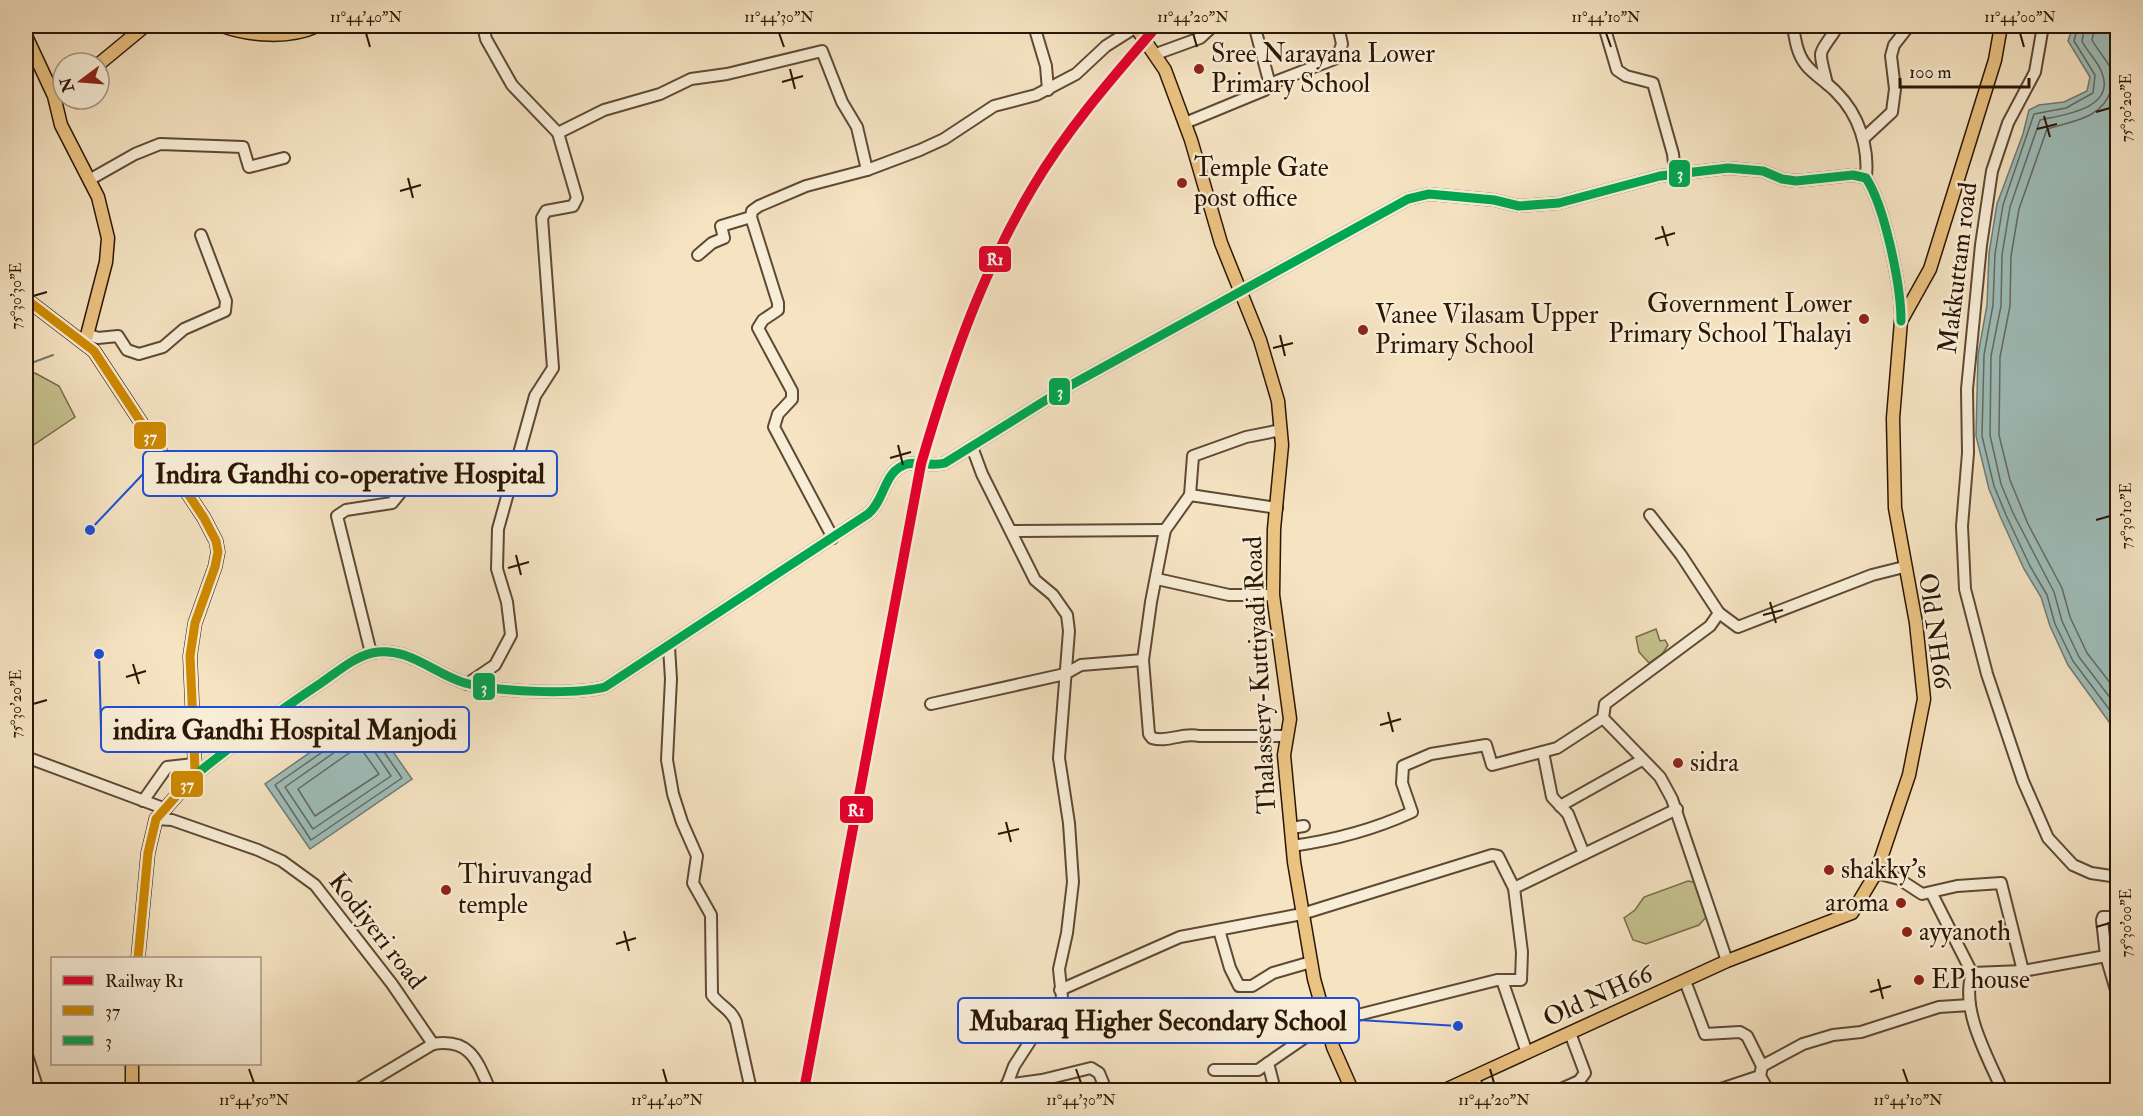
<svg xmlns="http://www.w3.org/2000/svg" width="2143" height="1116" viewBox="0 0 2143 1116" font-family="'IM FELL Double Pica',serif">
	<style>
		.green { fill: #c4c18e; stroke: #786c4a; stroke-width: 1.5 }
		.water { fill: #9ebdba; stroke: #707a72; stroke-width: 1.5 }
		.lines { fill: none; stroke-linecap: round; stroke-linejoin: round }
		.shore { stroke: #646a60; stroke-width: 1.5 }
		.stream { stroke: #707a72; stroke-width: 2 }
		.minor-casing { stroke: #5e4934; stroke-width: 14 }
		.major-casing { stroke: #2b1605; stroke-width: 15 }
		.minor { stroke: #f8edd7; stroke-width: 10 }
		.major { stroke: #eac281; stroke-width: 12 }
		.bus-1-casing { stroke: #f8edd7; stroke-width: 14 }
		.bus-2-casing { stroke: #f8edd7; stroke-width: 14 }
		.bus-1 { stroke: #ce8901; stroke-width: 9 }
		.bus-2 { stroke: #00a651; stroke-width: 9 }
		.rail-1-casing { stroke: #f8edd7; stroke-width: 15 }
		.rail-1 { stroke: #e4002b; stroke-width: 10 }
		.ticks { fill: none; stroke: #2b1605; stroke-width: 2 }
		.poi-dot { fill: #8f2418; stroke: #f8edd7; stroke-width: 2 }
		.labels { text-anchor: middle; dominant-baseline: central; stroke-width: 5; stroke-linejoin: round; paint-order: stroke }
		.poi-label { font-size: 26px; fill: #2b1605; stroke: #f8edd7; text-anchor: start }
		.street-label { font-size: 26px; fill: #2b1605; stroke: #f8edd7 }
		.leader { fill: none; stroke: #1d4ed8; stroke-width: 2 }
		.callout-dot { fill: #1d4ed8; stroke: #f8edd7; stroke-width: 2 }
		.callout { fill: #f8edd7; stroke: #1d4ed8; stroke-width: 2 }
		.callout-label { font-size: 27px; text-anchor: middle; font-weight: bold; fill: #2b1605 }
		.line-badge { stroke: #f8edd7; stroke-width: 2 }
		.badge-label { font-size: 16px; text-anchor: middle; font-weight: bold; fill: #fff }
		.neatline { fill: none; stroke: #2b1605; stroke-width: 2 }
		.ticks-label { font-size: 15px; text-anchor: middle; fill: #2b1605 }
	</style>
	<rect width="100%" height="100%" fill="#f5e3c2"/>
	<filter id="stains"><feTurbulence type="fractalNoise" baseFrequency=".00333" numOctaves="4"/><feColorMatrix values="0 0 0 0 .2 0 0 0 0 .09 0 0 0 0 .02 0 0 0 .5 -.17"/></filter>
	<radialGradient id="worn" r=".72"><stop offset=".6" stop-color="#630" stop-opacity="0"/><stop offset="1" stop-color="#630" stop-opacity=".3"/></radialGradient>
	<g class="green">
		<polygon points="35,373 59,386 75,417 26,450 26,376"/>
		<polygon points="1656,629 1660,641 1665,640 1668,645 1663,653 1649,663 1639,652 1636,637"/>
		<polygon points="1688,881 1698,883 1708,915 1699,925 1646,944 1633,940 1624,918 1635,910 1644,897"/>
	</g>
	<g class="water">
		<polygon points="2073,26 2117,26 2117,733 2068,665 2050,626 2041,597 2024,569 2000,516 1989,489 1976,436 1978,355 1987,305 1989,253 1997,204 2023,134 2029,110 2039,105 2064,102 2087,91 2090,77 2068,41"/>
		<polygon points="366,713 412,779 310,849 265,784"/>
	</g>
	<g class="lines">
		<g class="shore">
			<polyline points="2078,26 2074,41 2095,75 2093,93 2066,108 2034,114 2003,205 1995,254 1993,305 1984,355 1982,436 1994,486 2006,515 2030,566 2047,595 2055,624 2073,661 2118,721"/>
			<path d="M2085,26L2082,41C2087,52 2098,61 2102,73C2116,109 2062,115 2040,120L2010,207L2002,255L2001,306L1991,356L1990,435L2001,484L2013,513L2054,592L2062,621L2079,657L2118,708"/>
			<path d="M2095,26L2092,40C2097,49 2105,58 2110,67C2113,75 2114,83 2111,90C2102,119 2072,121 2047,129L2019,209L2011,256L2010,306L2000,357L1999,435L2010,480L2028,524L2062,588L2070,617L2087,653L2118,693"/>
			<polygon points="364,723 402,778 311,840 275,785"/>
			<polygon points="362,733 391,776 313,829 285,787"/>
			<polygon points="359,746 379,774 315,816 298,789"/>
		</g>
		<polyline class="stream" points="26,365 53,355"/>
		<defs>
			<g id="minor">
				<polyline points="1034,26 1046,66 1048,90"/>
				<polyline points="1604,26 1617,70 1626,76 1653,83 1673,154 1675,173"/>
				<path d="M1793,26C1795,39 1797,54 1806,65C1815,76 1828,83 1837,93C1859,115 1869,147 1866,178"/>
				<polyline points="2043,26 2035,72 2008,123 1992,171 1981,245 1967,389 1968,453 1962,526 1965,589 1987,674 2023,781 2048,838 2073,865 2091,873 2118,877"/>
				<polyline points="1156,54 1200,38 1213,26"/>
				<path d="M1827,84C1818,45 1817,59 1838,26"/>
				<polyline points="1267,85 1337,58 1342,44 1338,26"/>
				<polyline points="1185,123 1265,90 1269,81 1256,32 1258,26"/>
				<polyline points="558,133 604,110 660,94 691,79 727,74 822,51 842,102 857,127 867,170"/>
				<polyline points="1864,138 1892,112 1895,89 1891,56 1894,45 1909,26"/>
				<polyline points="89,180 135,154 160,144 243,147 249,167 284,158"/>
				<polyline points="751,217 778,303 778,310 763,320 758,328 792,391 792,399 778,414 774,427 833,538"/>
				<polyline points="698,255 712,243 724,238 721,226 751,217 752,211 759,206 806,186 867,170 920,150 944,139 994,106 1036,95 1076,74 1106,46 1136,27"/>
				<polyline points="87,334 98,338 118,336 127,350 139,354 163,347 184,329 225,311 226,301 201,235"/>
				<path d="M1281,430L1246,437L1193,456L1190,495L1165,530L1151,602L1143,660L1149,734L1152,738C1168,743 1182,732 1199,736H1287"/>
				<polyline points="972,447 982,474 1035,580 1053,595 1067,615 1069,631 1059,758 1069,823 1073,882 1067,933 1059,969 1063,1007 1036,1032 1014,1066 1005,1090"/>
				<polyline points="1190,495 1277,508"/>
				<polyline points="1650,515 1681,555 1719,613 1710,626 1605,704 1603,718 1660,777 1672,799 1727,961"/>
				<polyline points="1012,531 1165,530"/>
				<polyline points="1157,579 1229,595 1273,595"/>
				<polyline points="1719,613 1738,627 1872,575 1904,567"/>
				<path d="M669,647L671,679L667,760L673,794L682,822L697,856L693,883L711,915L712,995C720,1006 731,1009 736,1022L751,1090"/>
				<polyline points="371,653 337,516 346,510 392,503 405,487 514,473"/>
				<polyline points="467,684 495,665 511,635 507,602 497,569 498,529 535,396 553,368 542,218 546,211 573,206 577,198 558,133 512,85 486,39 483,26"/>
				<polyline points="931,704 1065,674 1081,665 1143,660"/>
				<polyline points="1543,752 1552,797 1568,814 1584,854"/>
				<polyline points="26,757 163,808"/>
				<path d="M193,777C234,743 276,713 321,683C336,673 354,657 372,653C407,645 434,674 465,683C497,692 574,695 605,687L868,514C886,499 883,471 907,464C920,461 932,467 945,463L1062,390L1408,199L1429,194L1494,200L1519,206L1559,203L1660,176L1728,168L1763,171L1782,179L1796,181L1853,175L1866,178C1885,207 1901,286 1901,321"/>
				<polyline points="143,801 167,767 194,764"/>
				<polyline points="1560,806 1642,760"/>
				<polyline points="156,819 172,820 258,850 282,861 315,885 392,984 433,1044 356,1090"/>
				<polyline points="1291,828 1304,826"/>
				<path d="M1292,846C1335,840 1373,830 1412,812L1402,783L1403,766L1431,754L1486,745L1492,765L1557,748L1603,718"/>
				<polyline points="1876,873 1899,879 1922,894 1957,886 2001,883 2023,971"/>
				<polyline points="1932,894 1972,973"/>
				<polyline points="1219,930 1230,968 1239,986 1252,986 1273,973 1311,962"/>
				<polyline points="2106,956 2118,997"/>
				<polyline points="1972,973 2023,971 2106,956 2102,920 2103,917 2118,917"/>
				<path d="M1972,973C1960,1010 1988,1057 2002,1090"/>
				<polyline points="1502,980 1527,1053"/>
				<polyline points="1685,981 1705,1034 1740,1032 1747,1036 1762,1066 1760,1076 1718,1090"/>
				<polyline points="1060,990 1180,937 1302,914 1492,855 1498,856 1514,888"/>
				<path d="M433,1044C470,1038 477,1060 490,1090"/>
				<polyline points="26,1052 38,1090"/>
				<polyline points="1762,1066 1803,1044 1833,1035 1861,1032 1939,1007 1970,1005"/>
				<polyline points="1214,1070 1258,1070 1268,1063"/>
				<polyline points="1760,1076 1768,1090"/>
				<polyline points="1474,1077 1478,1090"/>
				<polyline points="1006,1085 1042,1080 1091,1068 1099,1073 1106,1090"/>
				<polyline points="1275,1090 1268,1063 1326,1023 1497,980 1521,980 1522,952 1514,888 1677,809"/>
				<polyline points="1559,1090 1579,1081 1585,1073 1570,1033"/>
			</g>
			<g id="major">
				<path d="M222,26C251,36 289,39 317,26"/>
				<polyline points="1135,26 1165,70 1191,140 1221,243 1260,340 1278,401 1282,445 1274,529 1273,595 1290,719 1284,755 1294,862 1314,979 1333,1047 1352,1090"/>
				<polyline points="26,36 54,96 61,125 98,197 108,238 106,262 85,343"/>
				<polyline points="99,64 145,26"/>
				<polyline points="26,299 94,351 204,518 216,541 218,552 215,567 195,623 190,656 195,769 193,777 156,819 148,853 138,958"/>
				<polyline points="132,1064 132,1090"/>
				<polyline points="1445,1090 1727,961 1852,913 1876,873 1909,775 1924,699 1916,623 1895,508 1893,418 1901,321 1930,269 1995,60 2001,26"/>
			</g>
		</defs>
		<use href="#minor" class="minor-casing"/>
		<use href="#major" class="major-casing"/>
		<use href="#minor" class="minor"/>
		<use href="#major" class="major"/>
		<defs>
			<polyline id="bus-1" points="26,299 94,351 204,518 216,541 218,552 215,567 195,623 190,656 195,769 193,777 156,819 148,853 138,958"/>
			<path id="bus-2" d="M193,777C234,743 276,713 321,683C336,673 354,657 372,653C407,645 434,674 465,683C497,692 574,695 605,687L868,514C886,499 883,471 907,464C920,461 932,467 945,463L1062,390L1408,199L1429,194L1494,200L1519,206L1559,203L1660,176L1728,168L1763,171L1782,179L1796,181L1853,175L1866,178C1885,207 1901,286 1901,321"/>
		</defs>
		<use href="#bus-1" class="bus-1-casing"/>
		<use href="#bus-2" class="bus-2-casing"/>
		<use href="#bus-1" class="bus-1"/>
		<use href="#bus-2" class="bus-2"/>
		<defs>
			<path id="rail-1" d="M804,1090L921,464C949,368 981,274 1033,187C1068,128 1113,77 1157,26"/>
		</defs>
		<use href="#rail-1" class="rail-1-casing"/>
		<use href="#rail-1" class="rail-1"/>
	</g>
	<path class="ticks" d="M366,33L370,47M779,33L784,47M1193,33L1197,47M1606,33L1611,47M2020,33L2024,47M790,69L795,89M782,82L803,76M2096,112L2110,108M2044,116L2050,137M2037,129L2057,124M408,178L413,198M400,191L421,185M1662,226L1668,246M1655,239L1675,233M33,296L47,292M1280,335L1285,356M1273,348L1293,343M898,445L903,465M890,458L911,452M2096,520L2110,516M516,555L521,575M508,568L529,562M1770,602L1776,623M1763,615L1783,610M133,664L139,684M126,677L146,671M33,704L47,700M1388,712L1393,732M1380,725L1401,719M1006,822L1011,842M998,834L1019,829M2096,927L2110,923M624,931L629,951M616,944L636,938M1878,979L1883,999M1870,992L1891,986M249,1069L254,1083M663,1069L667,1083M1076,1069L1081,1083M1490,1069L1494,1083M1903,1069L1908,1083"/>
	<g class="poi-dot">
		<circle cx="1199" cy="69" r="6"/>
		<circle cx="1182" cy="183" r="6"/>
		<circle cx="1864" cy="319" r="6"/>
		<circle cx="1363" cy="330" r="6"/>
		<circle cx="1678" cy="763" r="6"/>
		<circle cx="1829" cy="870" r="6"/>
		<circle cx="446" cy="890" r="6"/>
		<circle cx="1901" cy="903" r="6"/>
		<circle cx="1907" cy="932" r="6"/>
		<circle cx="1919" cy="980" r="6"/>
	</g>
	<g class="labels">
		<g class="poi-label">
			<text x="1211" y="54">Sree Narayana Lower<tspan x="1211" dy="30">Primary School</tspan></text>
			<text x="1194" y="168">Temple Gate<tspan x="1194" dy="30">post office</tspan></text>
			<text x="1852" y="304" text-anchor="end">Government Lower<tspan x="1852" dy="30">Primary School Thalayi</tspan></text>
			<text x="1375" y="315">Vanee Vilasam Upper<tspan x="1375" dy="30">Primary School</tspan></text>
			<text x="1690" y="763">sidra</text>
			<text x="1841" y="870">shakky's</text>
			<text x="458" y="875">Thiruvangad<tspan x="458" dy="30">temple</tspan></text>
			<text x="1889" y="903" text-anchor="end">aroma</text>
			<text x="1919" y="932">ayyanoth</text>
			<text x="1931" y="980">EP house</text>
		</g>
		<g class="street-label">
			<text transform="translate(1958 268) rotate(-83)">Makkuttam road</text>
			<text transform="translate(1935 631) rotate(82)">Old NH66</text>
			<text transform="translate(1260 675) rotate(-93)">Thalassery-Kuttiyadi Road</text>
			<text transform="translate(377 931) rotate(52)">Kodiyeri road</text>
			<text transform="translate(1598 996) rotate(-24)">Old NH66</text>
		</g>
	</g>
	<path class="leader" d="M90 530L143 474M99 654L101 729M1458 1026L1359 1020"/>
	<g class="callout-dot">
		<circle cx="90" cy="530" r="6"/>
		<circle cx="99" cy="654" r="6"/>
		<circle cx="1458" cy="1026" r="6"/>
	</g>
	<g class="callout">
		<rect x="143" y="451" width="414" height="45" rx="6"/>
		<rect x="101" y="707" width="368" height="45" rx="6"/>
		<rect x="958" y="998" width="401" height="45" rx="6"/>
	</g>
	<g class="callout-label">
		<text x="350" y="483">Indira Gandhi co-operative Hospital</text>
		<text x="285" y="739">indira Gandhi Hospital Manjodi</text>
		<text x="1158" y="1030">Mubaraq Higher Secondary School</text>
	</g>
	<g class="line-badge">
		<rect x="1668" y="159" width="23" height="29" rx="6" fill="#00a651"/>
		<rect x="978" y="245" width="34" height="28" rx="6" fill="#e4002b"/>
		<rect x="1048" y="377" width="23" height="29" rx="6" fill="#00a651"/>
		<rect x="133" y="421" width="34" height="29" rx="6" fill="#ce8901"/>
		<rect x="472" y="672" width="24" height="29" rx="6" fill="#00a651"/>
		<rect x="170" y="770" width="34" height="28" rx="6" fill="#ce8901"/>
		<rect x="839" y="795" width="35" height="29" rx="6" fill="#e4002b"/>
	</g>
	<g class="badge-label">
		<text x="1680" y="179">3</text>
		<text x="995" y="265">R1</text>
		<text x="1060" y="397">3</text>
		<text x="150" y="442">37</text>
		<text x="484" y="693">3</text>
		<text x="187" y="790">37</text>
		<text x="856" y="816">R1</text>
	</g>
	<rect width="2143" height="1116" fill="none" stroke="#f5e3c2" stroke-width="66"/>
	<rect x="51" y="957" width="210" height="108" fill="#f8edd7" stroke="#a69783" stroke-width="1.5"/>
	<rect x="63" y="976" width="30" height="9" fill="#e4002b" stroke="#a69783" stroke-width="1.5"/>
	<text x="105" y="987" font-size="18" fill="#2b1605">Railway R1</text>
	<rect x="63" y="1006" width="30" height="9" fill="#ce8901" stroke="#a69783" stroke-width="1.5"/>
	<text x="105" y="1017" font-size="18" fill="#2b1605">37</text>
	<rect x="63" y="1036" width="30" height="9" fill="#00a651" stroke="#a69783" stroke-width="1.5"/>
	<text x="105" y="1047" font-size="18" fill="#2b1605">3</text>
	<g transform="translate(81 81) rotate(254)"><circle r="28" fill="#f8edd7" stroke="#a69783" stroke-width="1.5"/>
	<path d="M0-4.5L10 22L0 15L-10 22Z" fill="#8f2418"/>
	<text y="-9" font-size="16" font-weight="bold" text-anchor="middle" fill="#2b1605">N</text>
	</g>
	<path d="M1900 78v9h129v-9" fill="none" stroke="#2b1605" stroke-width="3"/>
	<text x="1909" y="78" font-size="18" fill="#2b1605" stroke="#f8edd7" stroke-width="4.5" paint-order="stroke">100 m</text>
	<rect x="33" y="33" width="2077" height="1050" class="neatline"/>
	<g class="ticks-label">
		<text x="366" y="22">11°44'40"N</text>
		<text x="779" y="22">11°44'30"N</text>
		<text x="1193" y="22">11°44'20"N</text>
		<text x="1606" y="22">11°44'10"N</text>
		<text x="2020" y="22">11°44'00"N</text>
		<text transform="translate(2126 108) rotate(-90)" y="5">75°30'20"E</text>
		<text transform="translate(16 296) rotate(-90)" y="5">75°30'30"E</text>
		<text transform="translate(2126 516) rotate(-90)" y="5">75°30'10"E</text>
		<text transform="translate(16 704) rotate(-90)" y="5">75°30'20"E</text>
		<text transform="translate(2126 923) rotate(-90)" y="5">75°30'00"E</text>
		<text x="254" y="1105">11°44'50"N</text>
		<text x="667" y="1105">11°44'40"N</text>
		<text x="1081" y="1105">11°44'30"N</text>
		<text x="1494" y="1105">11°44'20"N</text>
		<text x="1908" y="1105">11°44'10"N</text>
	</g>
	<rect width="100%" height="100%" filter="url(#stains)"/>
	<rect width="100%" height="100%" fill="url(#worn)"/>
</svg>
